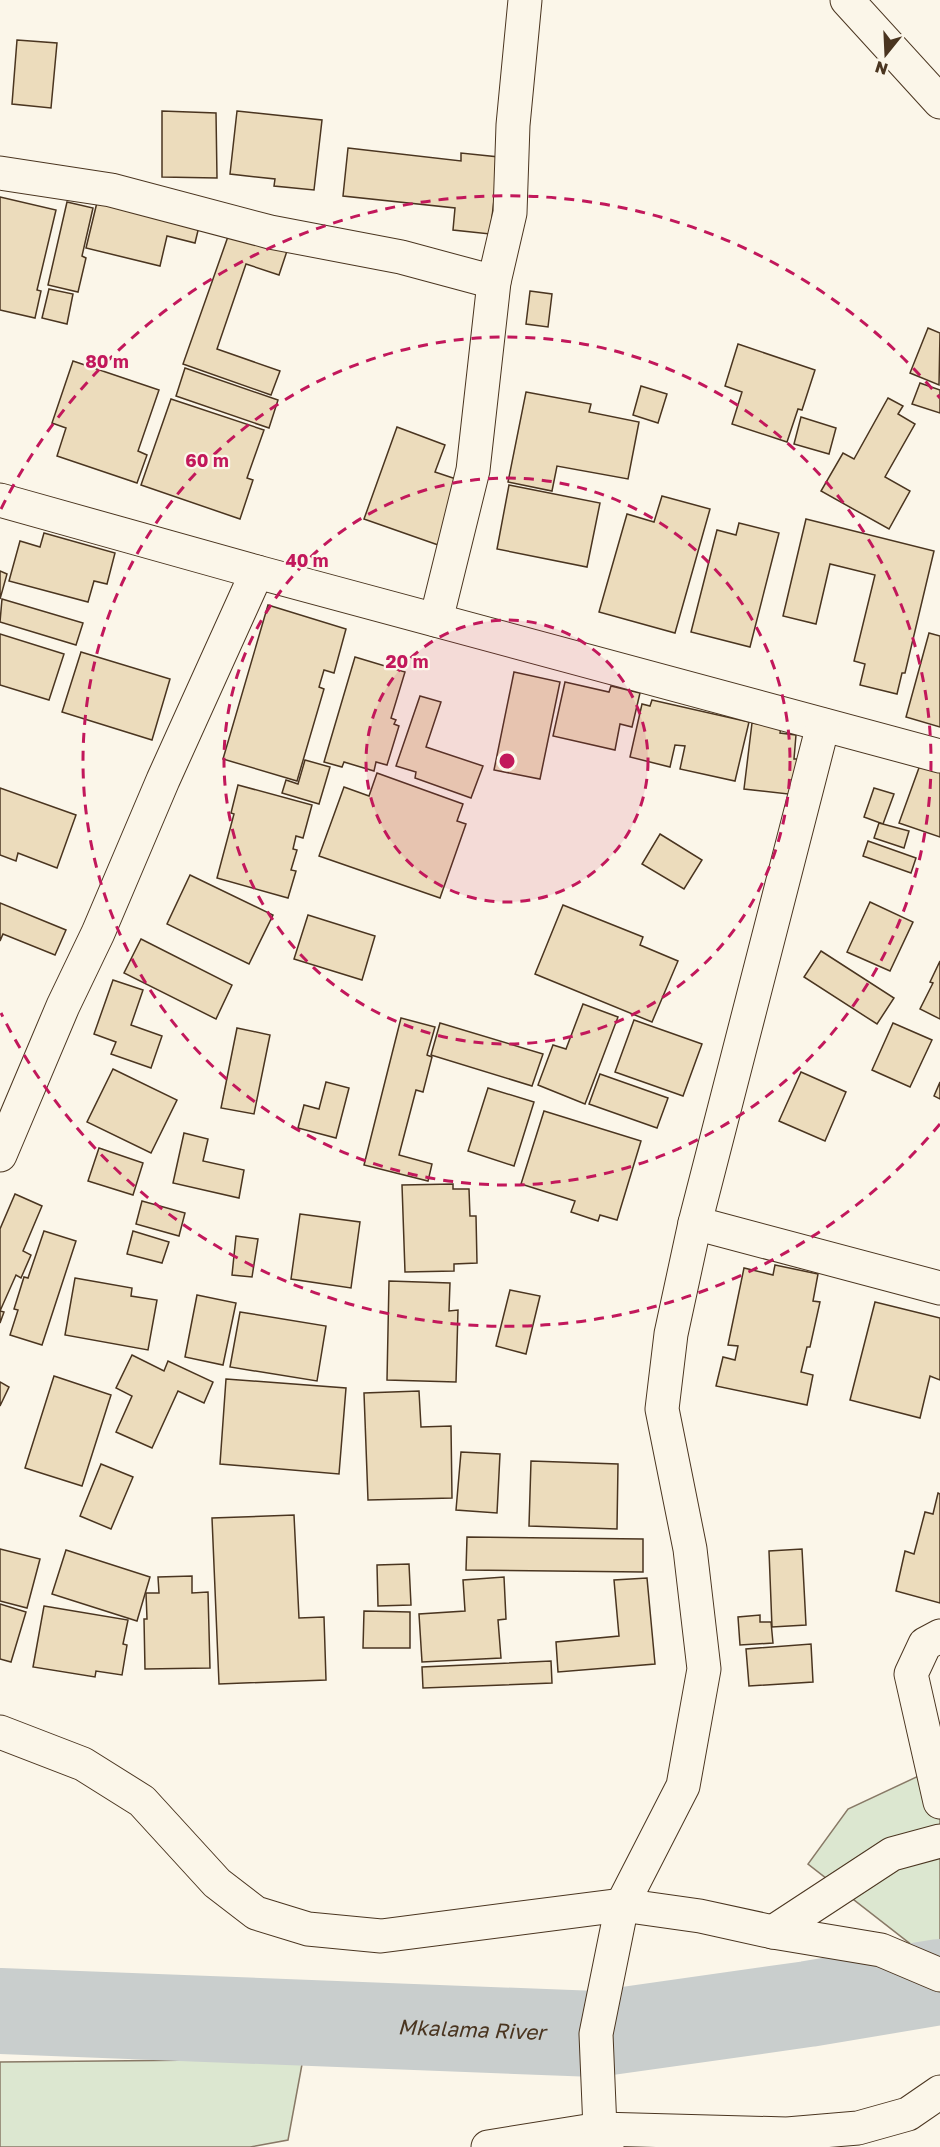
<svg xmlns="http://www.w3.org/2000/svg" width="940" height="2147" viewBox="0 0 940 2147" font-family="'Golos Text',sans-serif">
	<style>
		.green { fill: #dce7d0; stroke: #887966; stroke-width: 1.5 }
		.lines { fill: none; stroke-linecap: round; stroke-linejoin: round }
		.river { stroke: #c9cecd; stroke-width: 86 }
		.building { fill: #ecdcbc; stroke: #4a3520; stroke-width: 1.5 }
		.minor-casing { stroke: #4a3520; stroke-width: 35 }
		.minor { stroke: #fbf6e9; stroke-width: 33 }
		.ring { fill: none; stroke: #c2185b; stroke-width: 3; stroke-dasharray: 10 8 }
		.labels { text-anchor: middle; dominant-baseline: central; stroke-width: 4.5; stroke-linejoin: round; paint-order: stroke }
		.water-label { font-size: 21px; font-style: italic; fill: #4a3520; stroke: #fbf6e9 }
		.centre { fill: #c2185b; stroke: #fbf6e9; stroke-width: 3 }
		.ring-label { font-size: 18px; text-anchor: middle; font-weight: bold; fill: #c2185b; stroke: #fbf6e9; stroke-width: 4.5; stroke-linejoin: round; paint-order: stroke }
	</style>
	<rect width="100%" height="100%" fill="#fbf6e9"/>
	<g class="green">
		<polygon points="940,1766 940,1967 808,1864 848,1809"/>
		<polygon points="303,2059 288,2140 250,2147 0,2147 0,2062"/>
	</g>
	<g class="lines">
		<path class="river" id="s1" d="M0,2011L596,2034L808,2004L940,1982"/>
	</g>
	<g class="building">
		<polygon points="17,40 57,43 51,108 12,104"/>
		<polygon points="162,111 216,113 217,178 162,177"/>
		<polygon points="237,111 322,120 314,190 274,186 275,179 230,174"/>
		<polygon points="348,148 461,161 461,153 499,157 490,234 453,230 455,208 343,196"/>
		<polygon points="100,190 201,218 195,243 167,236 160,266 86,248"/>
		<polygon points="0,197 56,210 37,290 41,291 35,318 0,310"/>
		<polygon points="67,202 93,208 82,256 86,258 78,292 48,285"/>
		<polygon points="231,228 288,248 279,275 246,264 217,349 280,371 271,395 183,364"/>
		<polygon points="49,289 73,294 67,324 42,318"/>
		<polygon points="530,291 552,294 548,327 526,324"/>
		<polygon points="928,328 940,333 939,385 910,373"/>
		<polygon points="738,344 815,370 802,410 798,409 787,442 732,424 742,392 725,386"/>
		<polygon points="73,361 159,390 138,451 147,455 137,483 57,456 66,428 52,423"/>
		<polygon points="185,368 278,400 269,428 176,396"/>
		<polygon points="920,383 940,390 940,413 912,404"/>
		<polygon points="641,386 667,394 658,423 633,415"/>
		<polygon points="526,392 591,404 589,412 639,422 628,479 557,466 552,491 508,482"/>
		<polygon points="888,398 903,406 898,414 915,424 885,477 910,491 889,529 821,491 843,453 854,459"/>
		<polygon points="171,399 264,430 247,478 253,480 240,519 141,485"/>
		<polygon points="801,417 836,428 829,454 794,444"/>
		<polygon points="397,427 445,445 435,472 462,481 441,546 364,519"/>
		<polygon points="509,485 600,503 587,567 497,549"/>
		<polygon points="662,496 710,509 675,633 599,612 627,514 654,522"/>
		<polygon points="806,519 934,551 905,673 902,673 897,694 860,685 865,664 854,661 875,575 830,564 816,624 783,616"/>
		<polygon points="739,523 779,533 750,647 691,632 717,530 736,535"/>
		<polygon points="44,533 115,553 107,584 94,581 88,602 9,581 20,541 40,547"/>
		<polygon points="0,571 7,574 0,599"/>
		<polygon points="2,599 83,623 76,645 0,622"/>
		<polygon points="268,605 346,629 334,673 324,670 319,687 324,689 297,781 223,759"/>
		<polygon points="929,633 940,636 940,727 906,717"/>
		<polygon points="0,634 64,654 49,700 0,685"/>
		<polygon points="81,652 170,679 152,740 62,712"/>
		<polygon points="355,657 405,672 391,718 396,720 394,724 399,726 387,765 376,762 374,771 344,762 342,767 324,762"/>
		<polygon points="514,672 560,682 540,779 494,770"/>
		<polygon points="565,682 609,692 611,686 640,693 632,727 620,724 615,750 553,736"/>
		<polygon points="420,696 441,702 426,747 483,766 471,798 415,778 416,772 396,766"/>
		<polygon points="652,700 749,722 735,781 680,769 685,746 675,745 670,767 630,757 642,704 650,706"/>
		<polygon points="752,723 781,727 780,733 796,735 794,759 801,759 797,795 744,789"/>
		<polygon points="305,760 330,767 319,804 282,793 286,780 298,784"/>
		<polygon points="920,765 940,772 940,837 899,823"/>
		<polygon points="377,773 463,804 457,821 466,824 440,898 319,856 344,787 369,796"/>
		<polygon points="238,785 312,805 303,838 296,836 293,849 297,850 291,870 296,871 288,898 217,878 234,814 231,813"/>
		<polygon points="0,788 76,815 57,868 18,853 16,861 0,855"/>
		<polygon points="874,788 894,794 883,824 864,817"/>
		<polygon points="879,823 909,831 904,848 874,838"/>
		<polygon points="660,834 702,860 684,889 642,864"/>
		<polygon points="868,841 916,858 911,873 863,856"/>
		<polygon points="190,875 273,915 249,964 167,924"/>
		<polygon points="870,902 913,922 890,971 847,952"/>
		<polygon points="0,903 66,930 55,955 3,934 0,941"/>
		<polygon points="563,905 643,937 640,945 678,961 652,1022 535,974"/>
		<polygon points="308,915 375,936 362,980 294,959"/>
		<polygon points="141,939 232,985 216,1019 124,973"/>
		<polygon points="821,951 894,998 877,1024 804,977"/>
		<polygon points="940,961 940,1019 920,1009 933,983 930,982"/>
		<polygon points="113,980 143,990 131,1025 162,1036 151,1068 111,1054 116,1042 94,1034"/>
		<polygon points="583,1004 618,1017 585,1104 538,1085 553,1045 566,1049"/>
		<polygon points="401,1018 435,1027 427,1055 432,1057 423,1092 416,1090 399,1155 432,1164 428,1181 364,1165"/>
		<polygon points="634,1020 702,1044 683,1096 615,1072"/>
		<polygon points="440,1023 543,1054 532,1086 431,1055"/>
		<polygon points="893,1023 932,1040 910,1087 872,1070"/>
		<polygon points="237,1028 270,1035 254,1114 221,1108"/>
		<polygon points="113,1069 177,1100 151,1153 87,1122"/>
		<polygon points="801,1072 846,1092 825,1141 779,1121"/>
		<polygon points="600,1074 668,1098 657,1128 589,1104"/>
		<polygon points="326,1082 349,1088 336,1138 298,1128 304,1105 319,1109"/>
		<polygon points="940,1082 940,1099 934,1096"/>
		<polygon points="488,1088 534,1102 514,1166 468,1151"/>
		<polygon points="544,1111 641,1141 617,1220 600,1215 598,1221 571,1212 575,1201 521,1184"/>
		<polygon points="184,1133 208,1139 203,1161 244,1170 239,1198 173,1183"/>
		<polygon points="99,1148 143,1163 133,1195 88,1181"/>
		<polygon points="453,1184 453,1189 469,1189 470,1216 476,1216 477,1263 454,1264 454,1271 405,1272 402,1185"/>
		<polygon points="15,1194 42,1206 23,1251 31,1255 21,1278 16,1275 0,1311 4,1312 0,1323 0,1229"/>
		<polygon points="142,1201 185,1213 179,1236 136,1224"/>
		<polygon points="300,1214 360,1222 351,1288 291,1279"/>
		<polygon points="44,1231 76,1241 42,1345 10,1335 18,1310 14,1309 24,1277 28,1278"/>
		<polygon points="133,1231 169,1242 162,1263 127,1254"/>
		<polygon points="236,1236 258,1239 252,1277 232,1275"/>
		<polygon points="775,1265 818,1274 813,1301 820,1302 810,1347 807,1347 801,1372 813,1375 807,1405 716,1386 723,1357 735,1360 738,1346 728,1345 744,1268 773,1275"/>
		<polygon points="75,1278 132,1288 131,1296 157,1300 148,1350 65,1335"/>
		<polygon points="389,1281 450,1283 449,1311 458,1310 456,1382 387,1380"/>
		<polygon points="510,1290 540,1296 526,1354 496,1346"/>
		<polygon points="197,1295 236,1303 223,1365 185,1357"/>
		<polygon points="875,1302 940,1318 940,1380 930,1376 920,1418 850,1400"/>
		<polygon points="240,1312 326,1326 317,1381 230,1367"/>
		<polygon points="132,1355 164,1371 168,1361 213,1382 204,1403 178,1391 152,1448 116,1432 132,1396 116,1388"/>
		<polygon points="54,1376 111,1395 82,1486 25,1468"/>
		<polygon points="226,1379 346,1388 339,1474 220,1464"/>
		<polygon points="0,1382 9,1387 0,1406"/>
		<polygon points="419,1391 421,1427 451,1426 452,1498 368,1500 364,1393"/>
		<polygon points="461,1452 500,1454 497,1513 456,1510"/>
		<polygon points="531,1461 618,1464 617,1529 529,1526"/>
		<polygon points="101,1464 133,1477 111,1529 80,1516"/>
		<polygon points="938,1493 940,1494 940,1603 896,1591 905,1551 914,1554 925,1512 933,1514"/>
		<polygon points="294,1515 299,1618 324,1617 326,1680 219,1684 212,1518"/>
		<polygon points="467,1537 643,1539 643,1572 466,1570"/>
		<polygon points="0,1549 40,1559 27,1608 0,1601"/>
		<polygon points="802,1549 806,1625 772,1627 769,1551"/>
		<polygon points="66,1550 150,1577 137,1621 52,1594"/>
		<polygon points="409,1564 411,1605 378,1606 377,1565"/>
		<polygon points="192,1576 192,1593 208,1592 210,1668 145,1669 144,1619 147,1619 146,1593 159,1593 158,1577"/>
		<polygon points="504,1577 506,1619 498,1620 501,1658 422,1662 419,1614 465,1611 463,1580"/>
		<polygon points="647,1578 655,1664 558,1672 556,1642 619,1636 614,1580"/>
		<polygon points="0,1604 26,1612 11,1662 0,1659"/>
		<polygon points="44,1606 128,1620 123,1644 127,1645 122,1675 96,1671 95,1677 33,1667"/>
		<polygon points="364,1611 410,1612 410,1648 363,1648"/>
		<polygon points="760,1615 760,1622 771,1622 773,1643 740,1645 738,1617"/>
		<polygon points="811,1644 813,1682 749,1686 746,1649"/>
		<polygon points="551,1661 552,1683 423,1688 422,1667"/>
	</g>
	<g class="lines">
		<defs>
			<g id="minor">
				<polyline points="847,0 940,102"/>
				<polyline points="0,173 111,190 270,232 401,257 494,282"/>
				<polyline points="0,500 257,572 940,756"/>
				<polyline points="436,620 473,470 494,282 510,213 513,125 525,0"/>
				<polyline points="0,1155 63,1006 98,933 163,780 257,572"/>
				<polyline points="695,1223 940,1288"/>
				<polyline points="940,1636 925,1644 911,1674 940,1802"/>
				<polyline points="0,1732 83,1764 142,1801 217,1883 256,1913 308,1929 381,1936 622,1905 700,1916 773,1932 881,1950 940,1975"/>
				<polyline points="773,1932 892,1854 940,1841"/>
				<polyline points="488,2147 600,2129 787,2134 858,2128 908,2114 940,2092"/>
				<polyline points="607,2147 600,2129 596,2034 622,1905 683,1786 704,1669 690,1549 662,1409 671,1334 695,1223 823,725"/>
			</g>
		</defs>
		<use href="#minor" class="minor-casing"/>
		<use href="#minor" class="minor"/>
	</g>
	<circle cx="507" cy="761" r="141" fill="#c2185b" fill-opacity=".12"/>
	<g class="ring">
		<circle cx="507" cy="761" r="141"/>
		<circle cx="507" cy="761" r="283"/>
		<circle cx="507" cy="761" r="424"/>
		<path d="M940 1124A565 565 0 0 1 1 1013M1 509A565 565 0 0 1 940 398"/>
	</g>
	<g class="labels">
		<g class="water-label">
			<text stroke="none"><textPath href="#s1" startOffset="472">Mkalama River</textPath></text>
		</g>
	</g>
	<circle cx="507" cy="761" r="9" class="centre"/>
	<g class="ring-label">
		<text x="107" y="368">80 m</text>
		<text x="207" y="467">60 m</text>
		<text x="307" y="567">40 m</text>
		<text x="407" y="668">20 m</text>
	</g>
	<g transform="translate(886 54) rotate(198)" stroke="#fbf6e9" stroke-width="4.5" paint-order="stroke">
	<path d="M0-4.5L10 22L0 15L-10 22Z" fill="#4a3520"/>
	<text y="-9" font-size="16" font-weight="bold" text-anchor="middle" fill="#4a3520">N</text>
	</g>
</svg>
